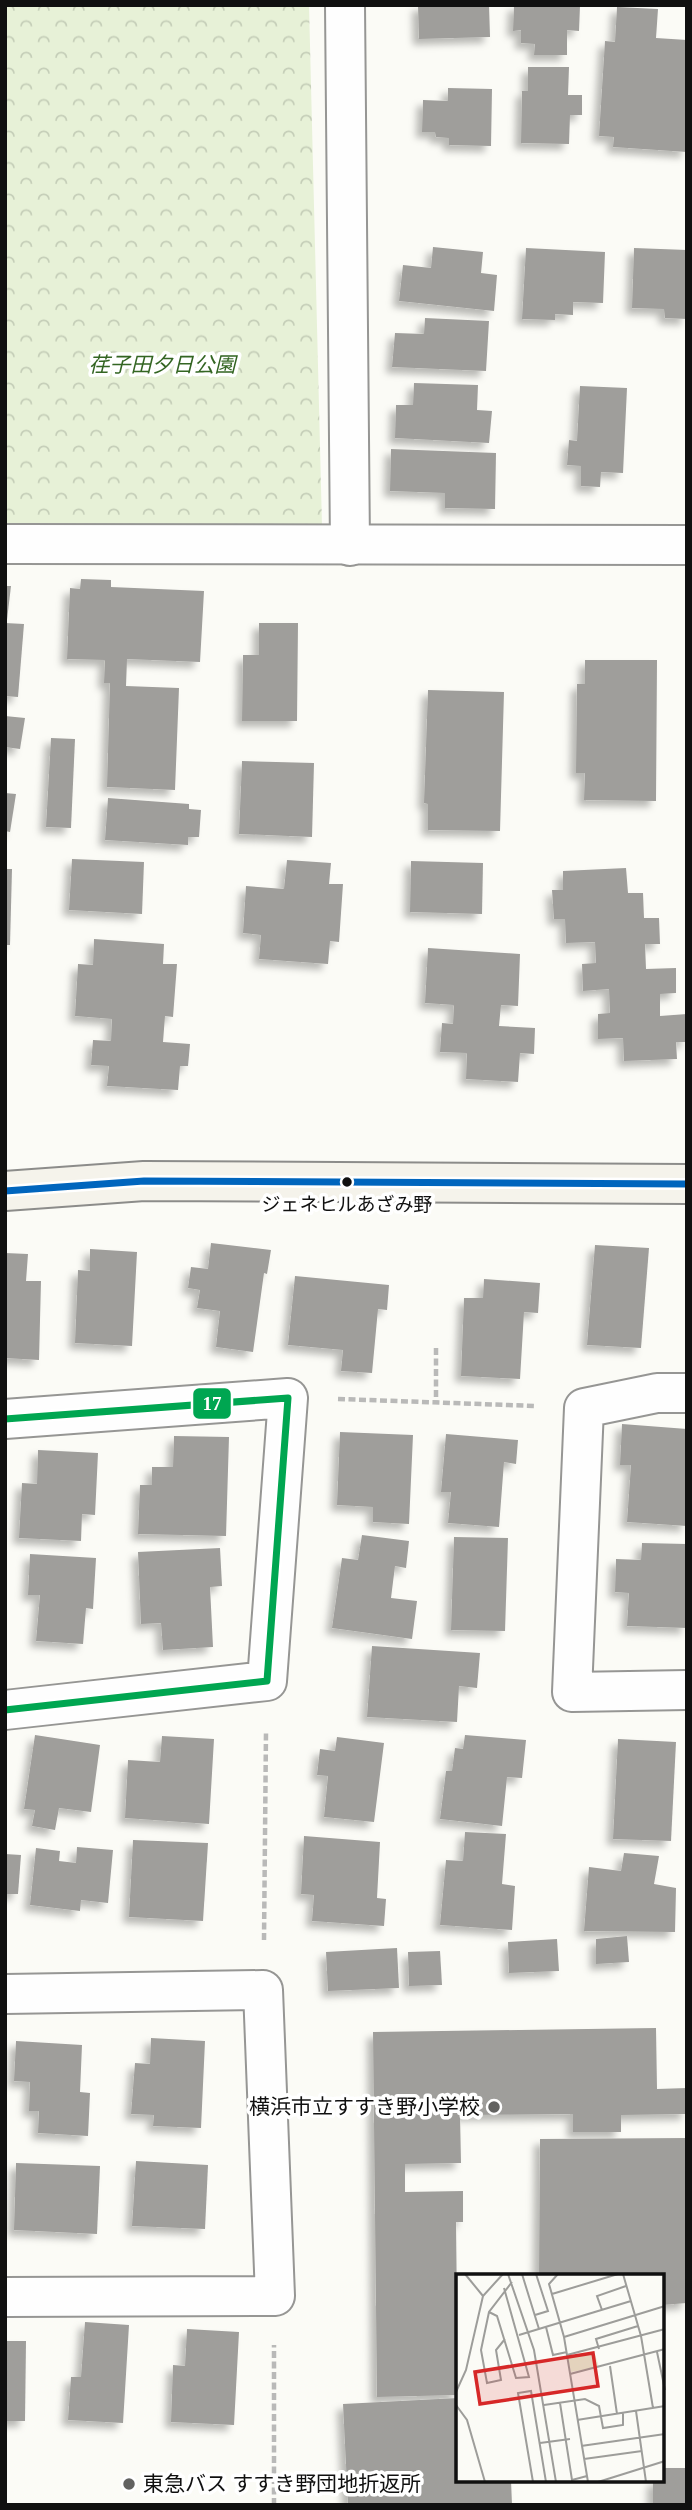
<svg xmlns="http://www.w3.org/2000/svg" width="692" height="2510" viewBox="0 0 692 2510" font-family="'Times New Roman','Noto Sans JP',serif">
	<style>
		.park { fill: url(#park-crowns) }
		.building { fill: #9f9e9b; filter: url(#shadow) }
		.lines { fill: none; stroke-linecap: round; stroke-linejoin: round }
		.street-casing { stroke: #969694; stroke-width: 42 }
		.secondary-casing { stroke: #8c8c8a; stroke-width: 42 }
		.path { stroke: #b9b9b8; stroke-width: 4.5; stroke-dasharray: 7 3.5; stroke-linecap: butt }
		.street { stroke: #fefefe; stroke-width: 38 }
		.secondary { stroke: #f5f3eb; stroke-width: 38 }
		.bus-1-casing { stroke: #fff; stroke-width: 12 }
		.bus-2-casing { stroke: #fff; stroke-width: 12 }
		.bus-1 { stroke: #0065bd; stroke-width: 7 }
		.bus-2 { stroke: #00a651; stroke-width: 7 }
		.bus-dot { fill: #101010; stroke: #fff; stroke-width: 2.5 }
		.poi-dot { fill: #626260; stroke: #fff; stroke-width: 2.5 }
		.labels { text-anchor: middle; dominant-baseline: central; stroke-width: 7; stroke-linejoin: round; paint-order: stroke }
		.bus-label { font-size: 19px; fill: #101010; stroke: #fff }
		.park-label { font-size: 21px; font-style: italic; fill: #336522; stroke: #fff }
		.poi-label { font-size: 21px; fill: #101010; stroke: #fff; text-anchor: end }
		.inset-road { fill: none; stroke: #9d9d9a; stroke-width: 2 }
		.view { fill: #d62828; fill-opacity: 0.15; stroke: #d62828; stroke-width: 3.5 }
		.inset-edge { fill: none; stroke: #101010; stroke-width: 3.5 }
		.line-badge { stroke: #fff; stroke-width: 2.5 }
		.badge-label { font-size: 19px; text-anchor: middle; font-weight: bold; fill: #fff }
	</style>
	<defs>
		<pattern id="park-crowns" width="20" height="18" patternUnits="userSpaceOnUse" patternTransform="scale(1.75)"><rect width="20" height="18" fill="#e7f1d7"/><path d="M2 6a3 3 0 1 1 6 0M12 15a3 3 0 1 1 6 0" fill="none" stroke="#c5ceb8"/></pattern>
		<filter id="shadow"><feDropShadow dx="-6" dy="6" stdDeviation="3.5" flood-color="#0004"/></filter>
	</defs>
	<rect width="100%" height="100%" fill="#fbfbf6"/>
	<polygon class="park" points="5,5 309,5 322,526 5,523"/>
	<g class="building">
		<polygon points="418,5 489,5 490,37 419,39"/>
		<polygon points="514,5 580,6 579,31 567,30 567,55 534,55 535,44 521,43 521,30 513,31"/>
		<polygon points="617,7 658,9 656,38 687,40 687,152 613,147 614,137 599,136 605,41 615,42"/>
		<polygon points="528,67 569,67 568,95 582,95 582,115 570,115 569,144 521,143 522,91 528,91"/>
		<polygon points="448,88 492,89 491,146 449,145 449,138 436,137 435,132 422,132 423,100 448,101"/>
		<polygon points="433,247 483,252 481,273 497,275 494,311 399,301 403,265 431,268"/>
		<polygon points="526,248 605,252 603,303 573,302 573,315 555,314 555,320 522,319"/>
		<polygon points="634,248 687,250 687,319 665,318 664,309 632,308"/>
		<polygon points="425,318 489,321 486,371 392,367 395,333 424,334"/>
		<polygon points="414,383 478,385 477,410 492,411 489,443 395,438 396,405 413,405"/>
		<polygon points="580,386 627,388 623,473 601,472 600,487 581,486 581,466 567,465 569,440 577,441"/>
		<polygon points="391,449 496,453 495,509 445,508 445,493 390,491"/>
		<polygon points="81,579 111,580 111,587 204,591 200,662 127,659 126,686 179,688 175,790 107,787 110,683 104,683 105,660 67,659 70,588 80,589"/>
		<polygon points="5,586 11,586 7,620 5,620"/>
		<polygon points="5,623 24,624 18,697 5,696"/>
		<polygon points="259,623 298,623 297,721 242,721 243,655 259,655"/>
		<polygon points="585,660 657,660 656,801 584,800 585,773 576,773 577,684 585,684"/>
		<polygon points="428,690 504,692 500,831 428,830 428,804 424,803"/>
		<polygon points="5,716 25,718 20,749 5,747"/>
		<polygon points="51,738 75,739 71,828 46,827"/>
		<polygon points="242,761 314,763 312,837 239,834"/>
		<polygon points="5,793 16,794 10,832 5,831"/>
		<polygon points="108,798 189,804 189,809 201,810 199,837 188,837 188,845 105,840"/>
		<polygon points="72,859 144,862 142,914 69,910"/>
		<polygon points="287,860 331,863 329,884 343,884 339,942 330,941 328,964 259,959 261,935 243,933 246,886 284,889"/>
		<polygon points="411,861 483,863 482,914 410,912"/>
		<polygon points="626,868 628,893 643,893 644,918 659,918 660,944 645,944 646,969 676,968 676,993 660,994 660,1016 687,1014 687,1042 676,1042 677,1059 624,1061 623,1038 598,1039 598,1014 610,1013 609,989 583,991 582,964 596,963 595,942 566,943 565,919 554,919 552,890 563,890 563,871"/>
		<polygon points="5,869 12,869 10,945 5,945"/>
		<polygon points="94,939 164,944 163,964 177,964 173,1017 165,1016 163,1042 190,1044 188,1066 180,1066 178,1090 107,1086 109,1066 91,1065 93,1040 111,1041 112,1019 75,1016 78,964 93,965"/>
		<polygon points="428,948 520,954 518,1006 501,1005 499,1026 535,1028 534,1054 520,1053 518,1082 466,1079 467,1053 440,1052 442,1023 453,1024 454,1005 425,1003"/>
		<polygon points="211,1243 271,1250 267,1274 264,1273 253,1352 216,1347 220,1311 197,1308 200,1290 188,1288 191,1267 208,1269"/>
		<polygon points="595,1245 649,1248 641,1348 587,1345"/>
		<polygon points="90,1249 137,1252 132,1346 75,1343 78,1270 90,1271"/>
		<polygon points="5,1253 28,1254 26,1281 41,1281 39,1360 5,1358"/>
		<polygon points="295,1276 389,1285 387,1310 378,1309 372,1373 341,1371 343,1350 288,1345"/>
		<polygon points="484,1279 540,1283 538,1313 524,1312 520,1379 461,1376 464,1298 483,1298"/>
		<polygon points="622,1424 687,1429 687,1526 627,1522 631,1465 620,1465"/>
		<polygon points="340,1432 413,1435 409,1524 373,1522 373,1507 337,1505"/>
		<polygon points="446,1434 518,1440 516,1464 504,1462 499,1527 448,1523 451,1492 441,1492"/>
		<polygon points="174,1436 229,1437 226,1536 138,1534 140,1485 152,1485 152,1467 173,1467"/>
		<polygon points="38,1450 98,1453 95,1515 82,1514 81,1541 19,1538 22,1483 37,1484"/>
		<polygon points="362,1535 409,1541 406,1568 395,1566 391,1598 417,1601 412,1639 332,1628 342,1558 358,1560"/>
		<polygon points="454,1537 508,1538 505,1631 451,1630"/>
		<polygon points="642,1543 687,1544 687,1628 627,1626 629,1593 615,1592 616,1559 641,1560"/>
		<polygon points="220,1548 222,1586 210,1587 213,1647 163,1650 161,1623 141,1624 138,1552"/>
		<polygon points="30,1554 96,1558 93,1609 86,1608 83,1644 36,1641 40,1595 28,1595"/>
		<polygon points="372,1646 480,1653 477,1688 459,1686 457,1722 367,1717"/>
		<polygon points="35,1735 100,1745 91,1812 59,1808 55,1830 32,1826 35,1810 24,1809"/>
		<polygon points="465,1735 526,1740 522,1778 507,1777 502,1826 440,1819 446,1771 452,1771 455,1748 463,1749"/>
		<polygon points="162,1736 214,1739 209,1824 125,1818 128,1760 160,1762"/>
		<polygon points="337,1737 384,1743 374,1822 324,1817 328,1776 317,1775 320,1749 335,1751"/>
		<polygon points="618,1739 676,1742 671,1841 613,1839"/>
		<polygon points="465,1832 506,1834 502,1884 515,1886 512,1930 440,1925 446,1860 463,1861"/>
		<polygon points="304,1836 380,1842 377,1898 386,1899 384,1926 312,1921 314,1895 301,1894"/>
		<polygon points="133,1840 208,1843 203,1921 129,1917"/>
		<polygon points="77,1847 113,1850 108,1903 81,1900 80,1911 30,1905 36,1848 60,1851 59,1861 76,1863"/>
		<polygon points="624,1853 659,1856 654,1884 676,1888 675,1932 584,1931 589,1867 621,1871"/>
		<polygon points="5,1854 21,1855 18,1894 5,1894"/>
		<polygon points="627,1936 629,1962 596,1964 596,1939"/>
		<polygon points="557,1939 559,1971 509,1973 508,1942"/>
		<polygon points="397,1948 399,1988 328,1991 326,1952"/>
		<polygon points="440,1951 442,1985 409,1986 408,1952"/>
		<polygon points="656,2028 657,2089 687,2088 687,2114 621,2115 621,2132 573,2132 573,2114 460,2115 461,2163 405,2164 405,2192 463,2191 463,2222 456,2222 458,2395 377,2397 373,2032"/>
		<polygon points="151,2038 205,2041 201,2128 153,2126 154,2115 131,2114 135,2063 150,2064"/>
		<polygon points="16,2041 82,2045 80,2092 90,2093 88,2136 38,2133 39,2111 29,2111 30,2082 14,2081"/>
		<polygon points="687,2138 687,2303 662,2305 662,2276 539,2276 540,2139"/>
		<polygon points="136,2161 208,2165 205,2229 132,2226"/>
		<polygon points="16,2163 100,2166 97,2234 14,2230"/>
		<polygon points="85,2322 129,2325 123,2423 68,2420 71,2377 81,2377"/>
		<polygon points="187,2329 239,2332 234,2425 171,2422 173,2365 185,2366"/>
		<polygon points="5,2341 26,2341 25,2421 5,2421"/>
		<polygon points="458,2398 458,2480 511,2480 512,2505 348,2505 343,2404"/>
		<polygon points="662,2468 687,2468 687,2505 653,2505 653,2480 662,2480"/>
	</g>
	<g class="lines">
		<defs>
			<g id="street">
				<polyline points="345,5 350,546"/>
				<polyline points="5,544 687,545"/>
				<polyline points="687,1393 657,1393 584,1408 572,1692 687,1690"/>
				<polyline points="5,1419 288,1398 267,1681 5,1710"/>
				<polyline points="5,1994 263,1990 275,2296 5,2297"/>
			</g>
			<polyline id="secondary" points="5,1191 144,1181 687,1184"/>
		</defs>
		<use href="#street" class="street-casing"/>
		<use href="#secondary" class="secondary-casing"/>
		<g class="path">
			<polyline points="436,1348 436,1403"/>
			<polyline points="338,1399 536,1406"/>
			<polyline points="264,1940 266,1732"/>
			<polyline points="274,2505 274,2345"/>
		</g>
		<use href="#street" class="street"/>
		<use href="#secondary" class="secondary"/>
		<defs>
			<polyline id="bus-1" points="5,1191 144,1181 687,1184"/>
			<polyline id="bus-2" points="5,1419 288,1398 267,1681 5,1710"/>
		</defs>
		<use href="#bus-1" class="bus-1-casing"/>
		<use href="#bus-2" class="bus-2-casing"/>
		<use href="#bus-1" class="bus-1"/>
		<use href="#bus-2" class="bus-2"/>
	</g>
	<circle class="bus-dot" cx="347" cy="1182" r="6"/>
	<g class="poi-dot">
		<circle cx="494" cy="2107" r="7"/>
		<circle cx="129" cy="2484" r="7"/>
	</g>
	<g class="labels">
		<g class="bus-label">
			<text x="347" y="1204">ジェネヒルあざみ野</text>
		</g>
		<g class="park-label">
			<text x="162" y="365">荏子田夕日公園</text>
		</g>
		<g class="poi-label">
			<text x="480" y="2107">横浜市立すすき野小学校</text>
			<text x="143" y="2484" text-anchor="start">東急バス すすき野団地折返所</text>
		</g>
	</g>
	<g transform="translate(456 2274)">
		<rect width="208" height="208" fill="#fbfbf6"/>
		<path d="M138,77L143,93L115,98L112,83Z" fill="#e7f1d7"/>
		<path class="inset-road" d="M9,0L27,22M52,0L78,76L100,208M66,0L83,55M102,0L93,10L108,63L132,208M167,0L185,62L197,134M96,20L162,0M146,36L141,22L170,12M33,38L41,42L60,104L73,103L48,14M79,41L92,37L80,0M90,53L97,81L111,78M63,61L175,27M108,63L209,32M49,65L40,76L45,106L31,109L25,76L33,38L56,8M143,75L140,65L182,52M201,78L209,116M111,81L209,55M154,92L161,140M114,100L209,75M0,118L10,96L27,22L47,0M104,129L116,206L131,202M0,131L11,146L29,208M88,131L129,125L143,132L147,154L167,151V139M180,137L190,208M121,146L209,132M84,169L114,165M125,172L209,160M128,185L186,177M77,208L62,119L75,117L90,208M142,208L209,187"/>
		<path class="view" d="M137,79L142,112L24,130L19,98Z"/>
		<rect width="208" height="208" class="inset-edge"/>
	</g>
	<rect class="line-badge" x="192" y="1387" width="40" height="33" rx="7" fill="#00a651"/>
	<g class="badge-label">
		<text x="212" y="1410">17</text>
	</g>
	<rect width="692" height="2510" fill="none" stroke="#101010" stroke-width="14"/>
</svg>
